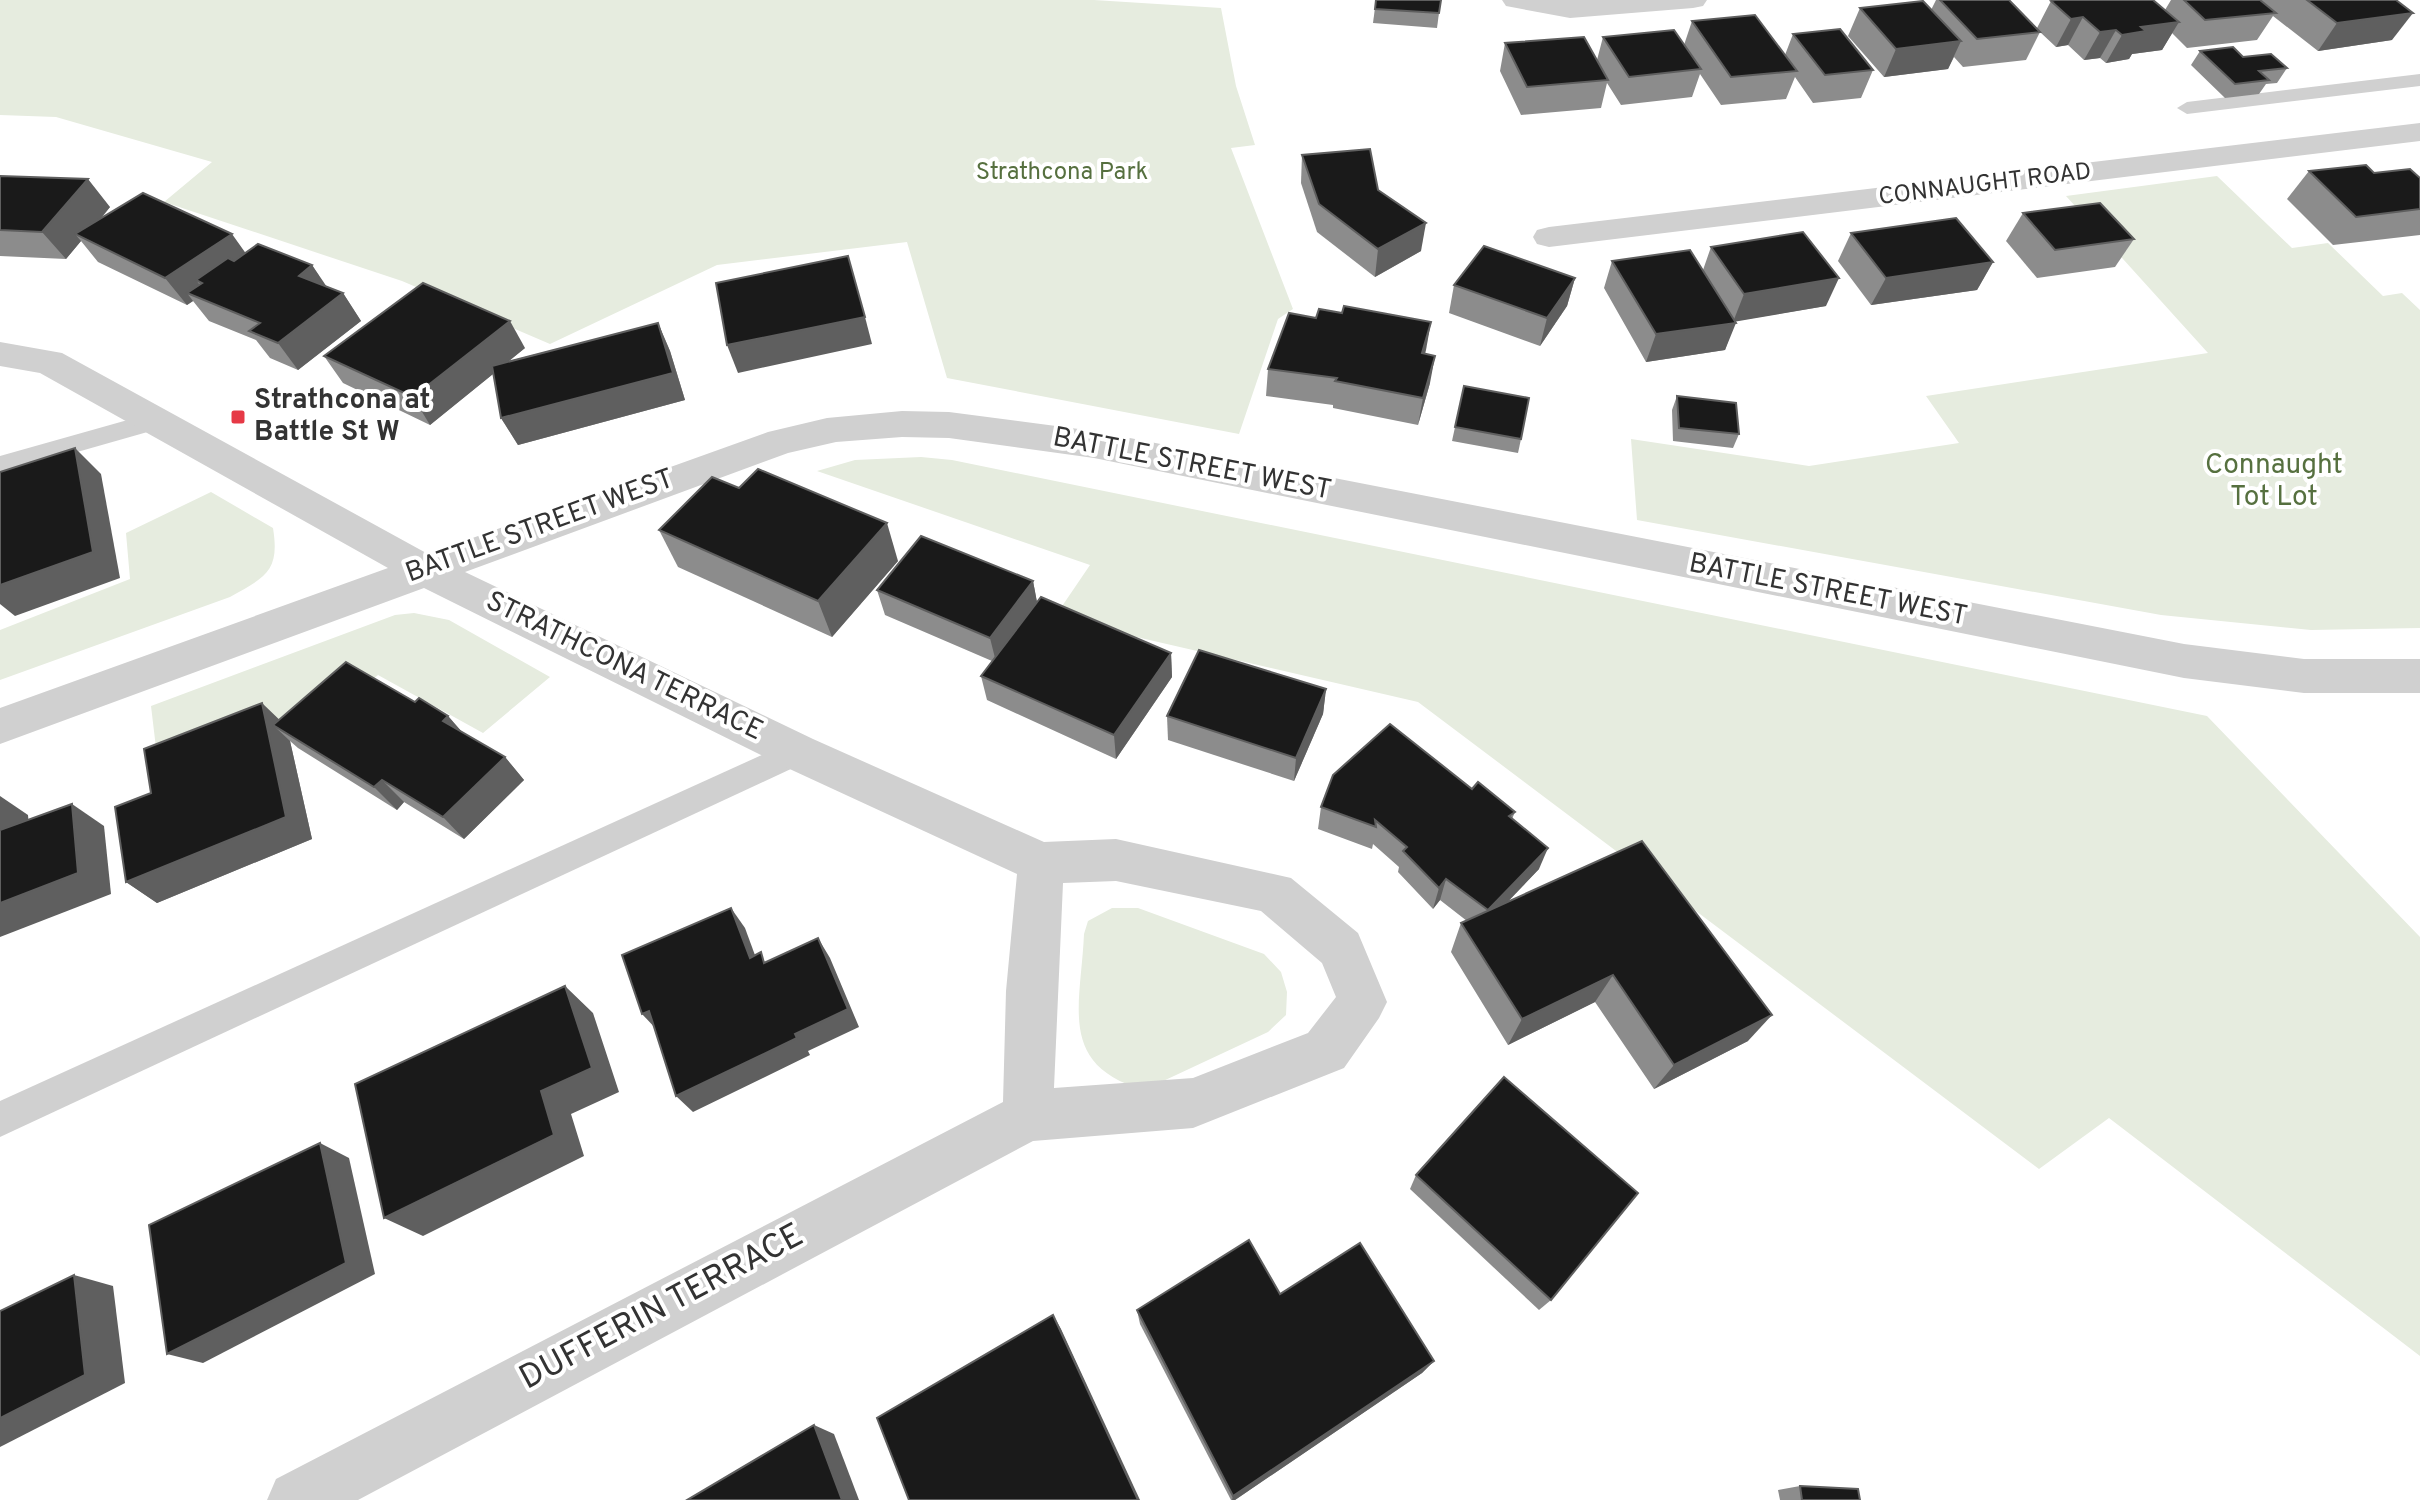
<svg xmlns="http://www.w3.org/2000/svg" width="2420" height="1500" viewBox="0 0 2420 1500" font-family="Overpass,sans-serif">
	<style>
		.green { fill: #e6ecdf }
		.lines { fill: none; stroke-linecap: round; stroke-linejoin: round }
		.service { fill: #d0d0d0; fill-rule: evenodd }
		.minor { fill: #d0d0d0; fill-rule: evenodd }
		.wall { fill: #8c8c8c }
		.shaded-wall { fill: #5f5f5f }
		.building { fill: #1a1a1a; stroke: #5f5f5f; stroke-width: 2 }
		.poi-dot { fill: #e63946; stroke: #fff; stroke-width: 3 }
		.labels { text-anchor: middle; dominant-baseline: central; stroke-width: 8; stroke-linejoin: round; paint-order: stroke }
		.far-park-label { font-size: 24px; fill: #56703f; stroke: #fff }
		.far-street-label { font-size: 24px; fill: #333; stroke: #fff }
		.poi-label { font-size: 28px; font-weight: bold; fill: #333; stroke: #fff; text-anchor: start }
		.street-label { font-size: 28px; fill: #333; stroke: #fff }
		.park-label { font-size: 28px; fill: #56703f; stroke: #fff }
		.near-street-label { font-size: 34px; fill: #333; stroke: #fff }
	</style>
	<rect width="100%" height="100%" fill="#fff"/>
	<g class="green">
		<polygon points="0,0 1094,0 1221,8 1236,86 1255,145 1231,148 1293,309 1278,319 1239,434 947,378 907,242 717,265 550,344 402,281 164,202 212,162 56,117 0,115"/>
		<polygon points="2217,176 2292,248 2328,243 2383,296 2402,293 2420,310 2420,628 2311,630 2161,615 1637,520 1631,439 1809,466 1959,443 1926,396 2208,353 2066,196"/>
		<polygon points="921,457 952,460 2207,716 2420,937 2420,1356 2109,1118 2039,1169 1418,702 1054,618 1090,565 817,471 855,460"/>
		<path d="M211,492L273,528C280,571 266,577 230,597L0,680V630L130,579L126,533Z"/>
		<polygon points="414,613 449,620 550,677 483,733 378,675 299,741 296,719 159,773 151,706 395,615"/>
		<path d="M1112,908H1138L1264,954L1281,972L1287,992L1286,1015L1268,1032L1144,1090C1057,1065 1081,1006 1084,934L1088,921Z"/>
	</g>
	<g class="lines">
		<g class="service">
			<polygon points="2420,74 2420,86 2187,114 2177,108 2187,102"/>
			<polygon points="156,412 165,415 169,421 165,427 0,474 0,456"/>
			<polygon points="797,739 808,743 812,752 808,761 0,1137 0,1101"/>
		</g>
		<g class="minor">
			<polygon points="1502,0 1707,0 1703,6 1693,8 1570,18 1506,6"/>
			<polygon points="2420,123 2420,141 1549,247 1537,244 1533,237 1537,230 1549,227"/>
			<path d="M0,342L62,353L428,554L768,432L827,418L902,411L949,412L1094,431L2184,644L2304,659H2420V693H2304L2184,678L1094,458L949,438L902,437L836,442L788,453L465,572L813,739L1044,842L1116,839L1291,878L1358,933L1387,1002L1379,1018L1344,1068L1193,1128L1033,1141L358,1500H267L276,1479L1003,1102L1006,991L1017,874L781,765L424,588L0,744V708L388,568L40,373L0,366ZM1116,881L1261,911L1322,963L1336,997L1308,1033L1193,1078L1054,1088L1063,883Z"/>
		</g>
	</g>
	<g class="wall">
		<polygon points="1376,0 1439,13 1437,28 1373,23"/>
		<polygon points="1936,0 2009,0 2037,28 2051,1 2165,10 2171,0 2396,0 2392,40 2318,51 2273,16 2257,40 2187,48 2172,33 2162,50 2132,54 2129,59 2106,63 2100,58 2084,60 2068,45 2056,47 2040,32 2026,60 1963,67 1954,57 1948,69 1884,77 1848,36 1860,8 1931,10"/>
		<polygon points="1692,21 1785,55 1793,34 1873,70 1861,98 1813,103 1795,77 1786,99 1721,105 1700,74 1692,97 1621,105 1607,83 1601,108 1521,115 1500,71 1505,43 1597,60 1603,37 1684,45"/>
		<polygon points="2200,51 2243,57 2287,68 2277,83 2266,84 2259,94 2225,98 2191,65"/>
		<polygon points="1302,155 1378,190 1421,251 1375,277 1317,232 1301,183"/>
		<polygon points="2309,171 2374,173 2420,209 2420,235 2333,245 2287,199"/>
		<polygon points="0,176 110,207 100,220 246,253 312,265 326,287 343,293 361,321 298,370 270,358 256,340 209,321 193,301 187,305 98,262 81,241 66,259 0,256"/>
		<polygon points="2023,213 2134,239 2115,267 2037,278 2006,241"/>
		<polygon points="1851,233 1993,262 1977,290 1871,305 1838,261"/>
		<polygon points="1711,247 1826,306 1735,321 1725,350 1646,362 1604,288 1612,261 1703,270"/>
		<polygon points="1575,278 1567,306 1540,346 1449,313 1454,285"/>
		<polygon points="658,323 670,351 685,400 518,445 501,418 493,374 430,425 343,383 324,356 525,348 509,361"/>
		<polygon points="1425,354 1430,383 1418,425 1333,408 1333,405 1266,396 1268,369"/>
		<polygon points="1464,386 1521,439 1518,453 1452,441"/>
		<polygon points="1677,396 1739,434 1733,448 1673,441 1672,410"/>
		<polygon points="659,530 898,561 832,637 678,567"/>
		<polygon points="1033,581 1037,603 1171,653 1172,677 1116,759 987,700 981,676 992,661 885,615 877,590"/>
		<polygon points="1326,689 1323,714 1294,781 1168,740 1167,716"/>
		<polygon points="415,702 448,716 462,732 505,757 524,780 464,839 404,802 397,810 298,748 290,741 312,839 157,903 126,882 151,793 279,719"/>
		<polygon points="1472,789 1515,812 1512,819 1539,869 1506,903 1748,1041 1654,1089 1595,1002 1508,1045 1451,952 1461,923 1467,921 1440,900 1433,909 1398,872 1399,867 1373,844 1372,849 1318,829 1321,807"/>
		<polygon points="1416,1175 1551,1300 1539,1310 1410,1189"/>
		<polygon points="1280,1294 1434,1361 1422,1373 1235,1500 1231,1500 1140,1324 1137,1310"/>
		<polygon points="1800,1486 1860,1500 1780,1500 1778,1490"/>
	</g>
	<g class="shaded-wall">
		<polygon points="2413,13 2392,40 2318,51 2337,23"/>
		<polygon points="2083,17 2068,45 2056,47 2071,19"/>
		<polygon points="2179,22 2162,50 2132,54 2129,59 2106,63 2122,35 2141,27"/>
		<polygon points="2116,30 2100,58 2084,60 2100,32"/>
		<polygon points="1961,41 1948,69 1884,77 1896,49"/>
		<polygon points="88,179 110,207 84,238 75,234 81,241 66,259 42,232"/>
		<polygon points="1426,223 1421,251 1375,277 1378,249"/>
		<polygon points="232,234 252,262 202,283 196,280 206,293 187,293 193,301 187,305 165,278"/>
		<polygon points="1993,262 1977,290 1871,305 1886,278"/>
		<polygon points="312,265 331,293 299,276"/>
		<polygon points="1575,278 1567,306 1540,346 1547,318"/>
		<polygon points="1839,278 1826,306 1733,322 1744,294"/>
		<polygon points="343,293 361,321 298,370 278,343"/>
		<polygon points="865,317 872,344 738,373 727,345"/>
		<polygon points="510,321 525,348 430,425 413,397"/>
		<polygon points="1431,322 1426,350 1418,381 1422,353"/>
		<polygon points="658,323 670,351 685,400 518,445 501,418"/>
		<polygon points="1736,323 1725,350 1646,362 1656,334"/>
		<polygon points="1435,356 1430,383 1418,425 1423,398"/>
		<polygon points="75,448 101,474 120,578 15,616 0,604 0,585"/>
		<polygon points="887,523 898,561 832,637 818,601"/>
		<polygon points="1033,581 1038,607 996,662 990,638"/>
		<polygon points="1171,653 1172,677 1116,759 1114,735"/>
		<polygon points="1326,689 1323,714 1294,781 1296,758"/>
		<polygon points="262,703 287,727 273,725 290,741 312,839 157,903 126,882"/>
		<polygon points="448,716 468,739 443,721"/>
		<polygon points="505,757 524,780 464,839 443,817"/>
		<polygon points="382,780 404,802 397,810 374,787"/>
		<polygon points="0,796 28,815 31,853 0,834"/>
		<polygon points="72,804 104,826 111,894 0,937 0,903"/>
		<polygon points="1548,848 1539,869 1480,931 1488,910"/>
		<polygon points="1446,879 1440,900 1433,909 1439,888"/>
		<polygon points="731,908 745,928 763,977 750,958"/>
		<polygon points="818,938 830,958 859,1027 808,1051 810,1055 693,1112 676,1096 795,1034"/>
		<polygon points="1613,975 1595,1002 1508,1045 1522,1019"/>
		<polygon points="565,986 593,1013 619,1092 571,1114 584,1156 423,1236 384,1218 541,1091"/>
		<polygon points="649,1011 659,1032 642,1014"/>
		<polygon points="1772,1015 1748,1041 1654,1089 1674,1065"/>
		<polygon points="320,1143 349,1158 375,1274 203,1363 167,1354"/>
		<polygon points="74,1275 113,1286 125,1383 0,1447 0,1418"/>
		<polygon points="1053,1315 1061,1329 1140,1500 1138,1500"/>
		<polygon points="1434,1361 1422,1373 1235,1500 1232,1500 1233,1496"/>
		<polygon points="814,1425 834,1434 859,1500 842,1500"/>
	</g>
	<g class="building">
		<polygon points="1376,0 1441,0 1439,13 1375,9"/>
		<polygon points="1940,0 2009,0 2040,32 1977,39"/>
		<polygon points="2055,0 2153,0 2179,22 2141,27 2146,31 2122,35 2116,30 2100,32 2083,17 2071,19 2051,1"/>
		<polygon points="2184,0 2260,0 2276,13 2205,20"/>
		<polygon points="2307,0 2396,0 2413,13 2337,23"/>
		<polygon points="1923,1 1961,41 1896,49 1860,8"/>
		<polygon points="1755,15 1797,71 1731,77 1692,21"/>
		<polygon points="1840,29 1873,70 1825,75 1793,34"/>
		<polygon points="1674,30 1701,69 1629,77 1603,37"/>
		<polygon points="1584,37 1608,80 1527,87 1505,43"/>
		<polygon points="2233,47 2243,57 2271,54 2287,68 2259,71 2269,80 2235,84 2200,51"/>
		<polygon points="1370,149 1378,190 1426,223 1378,249 1319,204 1302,155"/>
		<polygon points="2366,165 2374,173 2410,169 2420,178 2420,209 2356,217 2309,171"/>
		<polygon points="0,176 88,179 42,232 0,230"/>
		<polygon points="143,193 232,234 165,278 75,234"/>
		<polygon points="2100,203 2134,239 2055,250 2023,213"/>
		<polygon points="1956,218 1993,262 1886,278 1851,233"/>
		<polygon points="1803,232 1839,278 1744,294 1711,247"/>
		<polygon points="258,244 312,265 299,276 343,293 278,343 249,331 260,323 187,293 202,283 196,280 228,258 234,261"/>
		<polygon points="1484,246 1575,278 1547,318 1454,285"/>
		<polygon points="1690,250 1736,323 1656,334 1612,261"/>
		<polygon points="848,256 865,317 727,345 716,283"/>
		<polygon points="423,283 510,321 413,397 324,356"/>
		<polygon points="1344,306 1431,322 1422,353 1435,356 1423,398 1335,381 1337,378 1268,369 1289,313 1316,318 1319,309 1342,313"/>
		<polygon points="658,323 673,373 501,418 492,366"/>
		<polygon points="1464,386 1529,398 1521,439 1455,427"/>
		<polygon points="1677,396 1736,403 1739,434 1679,428"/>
		<polygon points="75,448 93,552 0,585 0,472"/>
		<polygon points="758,469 887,523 818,601 659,530 712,477 739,488"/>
		<polygon points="921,536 1033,581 990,638 877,590"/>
		<polygon points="1041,597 1171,653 1114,735 981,676"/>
		<polygon points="1199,650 1326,689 1296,758 1167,716"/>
		<polygon points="346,662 415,702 419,698 448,716 443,721 505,757 443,817 382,780 374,787 273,725"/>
		<polygon points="262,703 286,817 126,882 115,807 151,793 144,749"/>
		<polygon points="1390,724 1472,789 1478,782 1515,812 1509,816 1548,848 1488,910 1446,879 1439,888 1403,851 1407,847 1375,820 1376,827 1321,807 1333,775"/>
		<polygon points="72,804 78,873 0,903 0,830"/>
		<polygon points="1642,841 1772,1015 1674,1065 1613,975 1522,1019 1461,923"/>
		<polygon points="731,908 750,958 761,952 764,963 818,938 848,1009 795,1034 797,1038 676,1096 649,1011 642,1014 622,955"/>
		<polygon points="565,986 592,1068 541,1091 554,1135 384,1218 355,1084"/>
		<polygon points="1504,1077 1638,1193 1551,1300 1416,1175"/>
		<polygon points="320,1143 346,1263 167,1354 149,1225"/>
		<polygon points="1249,1240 1280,1294 1360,1243 1434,1361 1233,1496 1137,1310"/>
		<polygon points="74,1275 85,1375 0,1418 0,1311"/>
		<polygon points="1053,1315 1138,1500 909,1500 877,1418"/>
		<polygon points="814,1425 842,1500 687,1500"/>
		<polygon points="1800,1486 1858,1489 1860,1500 1802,1500"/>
	</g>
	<rect class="poi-dot" x="230" y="409" width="16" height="16" rx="4"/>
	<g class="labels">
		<g class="far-park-label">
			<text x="1062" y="173">Strathcona Park</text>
		</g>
		<g class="far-street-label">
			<text transform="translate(1985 185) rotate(-7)">CONNAUGHT ROAD</text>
		</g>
		<g class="poi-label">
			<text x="254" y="401">Strathcona at<tspan x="254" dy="32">Battle St W</tspan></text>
		</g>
		<g class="street-label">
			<text transform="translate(1192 465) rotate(11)">BATTLE STREET WEST</text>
			<text transform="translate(540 527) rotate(-20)">BATTLE STREET WEST</text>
			<text transform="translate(1828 591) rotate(11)">BATTLE STREET WEST</text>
			<text transform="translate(624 667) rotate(26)">STRATHCONA TERRACE</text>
		</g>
		<g class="park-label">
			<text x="2274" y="466">Connaught<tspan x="2274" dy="32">Tot Lot</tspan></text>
		</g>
		<g class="near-street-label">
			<text transform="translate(662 1308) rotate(-28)">DUFFERIN TERRACE</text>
		</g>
	</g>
</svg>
